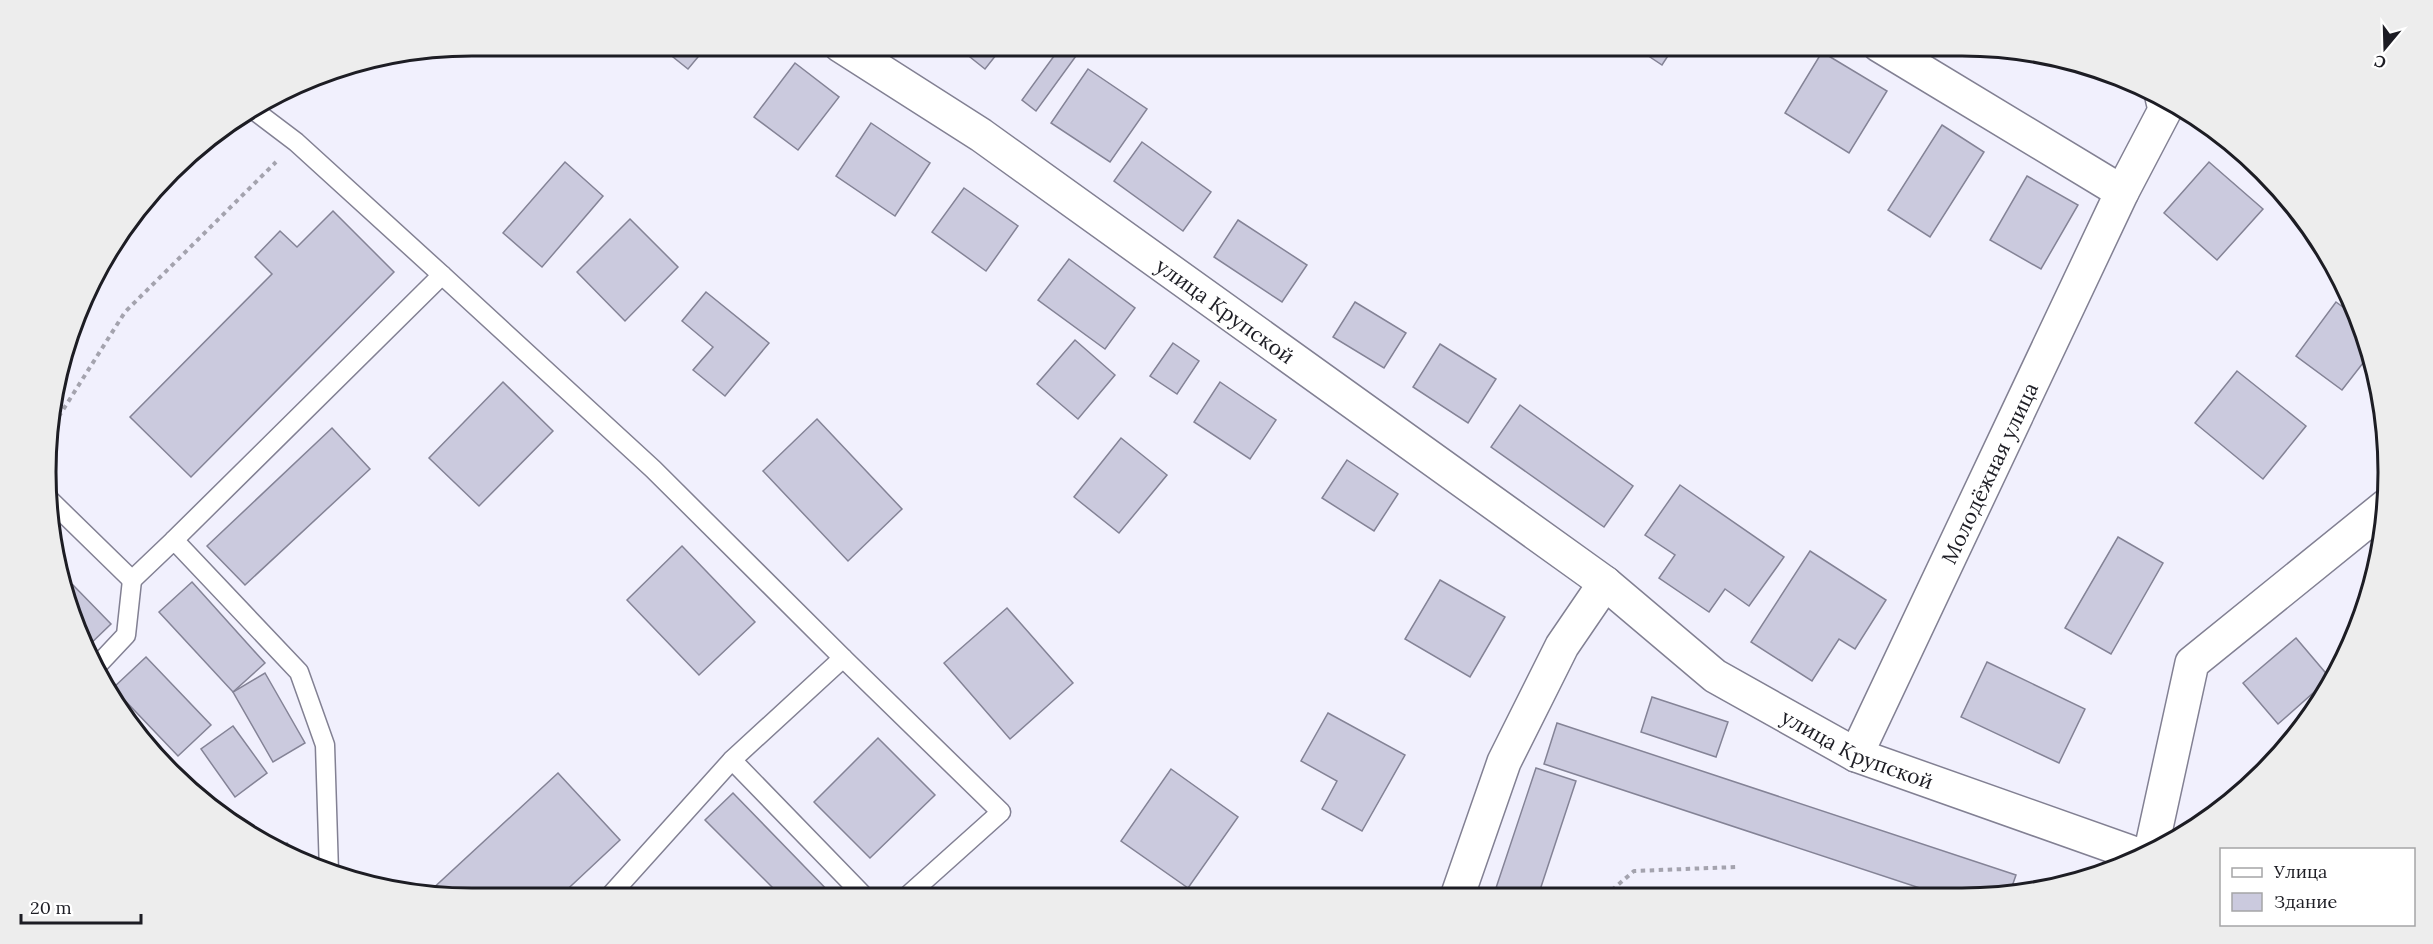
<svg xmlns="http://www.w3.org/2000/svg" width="2433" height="944" viewBox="0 0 2433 944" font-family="Lora,serif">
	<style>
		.building { fill: #cbcade; stroke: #848396; stroke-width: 1.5 }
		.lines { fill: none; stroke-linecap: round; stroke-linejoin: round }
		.lane-casing { stroke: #828093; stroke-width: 21 }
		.street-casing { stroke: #828093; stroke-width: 36 }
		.path { stroke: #a4a3ae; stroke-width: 4; stroke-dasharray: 4.5 4.5; stroke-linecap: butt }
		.lane { stroke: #fff; stroke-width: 18 }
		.street { stroke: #fff; stroke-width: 33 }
		.labels { text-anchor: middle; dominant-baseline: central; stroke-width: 6; stroke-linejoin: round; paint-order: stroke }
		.street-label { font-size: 21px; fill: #1d1d24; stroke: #fff }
		.rim { fill: none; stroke: #1d1d24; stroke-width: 3 }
	</style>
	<rect width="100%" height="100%" fill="#f1f0fd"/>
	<g class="building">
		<polygon points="658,45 708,45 688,69"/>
		<polygon points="955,45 1004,45 985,69"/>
		<polygon points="1062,45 1084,45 1036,111 1022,100"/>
		<polygon points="1632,45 1675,45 1662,65"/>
		<polygon points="1822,52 1887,91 1849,153 1785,113"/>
		<polygon points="795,63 839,97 798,150 754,117"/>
		<polygon points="1088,69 1147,109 1110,162 1051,123"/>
		<polygon points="871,123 930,163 895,216 836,176"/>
		<polygon points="1942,125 1984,152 1930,237 1888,210"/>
		<polygon points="1142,142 1211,192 1183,231 1114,181"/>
		<polygon points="565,162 603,196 542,267 503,233"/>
		<polygon points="2209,162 2263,209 2217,260 2164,213"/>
		<polygon points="2027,176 2078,205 2041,269 1990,240"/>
		<polygon points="964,188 1018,226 986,271 932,232"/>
		<polygon points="333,211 394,272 191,477 130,417 272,274 255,257 280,231 297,247"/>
		<polygon points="630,219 678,267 625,321 577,272"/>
		<polygon points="1238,220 1307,265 1282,302 1214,257"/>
		<polygon points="1069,259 1135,308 1105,349 1038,300"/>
		<polygon points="706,292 769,343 725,396 693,370 713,347 682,321"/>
		<polygon points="1355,302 1406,333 1384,368 1333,337"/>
		<polygon points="2336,302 2358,318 2365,335 2370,354 2342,390 2296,356"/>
		<polygon points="1075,340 1115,375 1078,419 1037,384"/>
		<polygon points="1173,343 1199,361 1177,394 1150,376"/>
		<polygon points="1440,344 1496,379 1468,423 1413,387"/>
		<polygon points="2237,371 2306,426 2263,479 2195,423"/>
		<polygon points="503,382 553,431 479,506 429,458"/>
		<polygon points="1220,382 1276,420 1250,459 1194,422"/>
		<polygon points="1520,405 1633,486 1604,527 1491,447"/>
		<polygon points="817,419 902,509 848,561 763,471"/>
		<polygon points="332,428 370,469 245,585 207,546"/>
		<polygon points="1121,438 1167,475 1119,533 1074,497"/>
		<polygon points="1347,460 1398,494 1374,531 1322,498"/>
		<polygon points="1680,485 1784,557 1749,606 1725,589 1709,612 1659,578 1675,555 1645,535"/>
		<polygon points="2118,537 2163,563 2111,654 2065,628"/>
		<polygon points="682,546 755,622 699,675 627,600"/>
		<polygon points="1810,551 1886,600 1855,649 1839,639 1812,681 1751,642"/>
		<polygon points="1440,580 1505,617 1470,677 1405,639"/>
		<polygon points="192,582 265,663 233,692 159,612"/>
		<polygon points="73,585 111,624 85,649 78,636 65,593"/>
		<polygon points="1007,608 1073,683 1010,739 944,663"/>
		<polygon points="2296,638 2330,678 2278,724 2243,683"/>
		<polygon points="146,657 211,725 178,756 113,688"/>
		<polygon points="1987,662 2085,709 2059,763 1961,717"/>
		<polygon points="265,673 305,743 273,762 233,692"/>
		<polygon points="1652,697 1728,722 1716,757 1641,732"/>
		<polygon points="1328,713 1405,755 1362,831 1322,809 1337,781 1301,761"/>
		<polygon points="1557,723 2016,875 2009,895 1941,895 1544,764"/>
		<polygon points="233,726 267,773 235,797 201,749"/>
		<polygon points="878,738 935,795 870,858 814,802"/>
		<polygon points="1536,768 1576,781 1538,896 1493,897"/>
		<polygon points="1171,769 1238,817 1188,888 1121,841"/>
		<polygon points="558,773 620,840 557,899 472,899 428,893"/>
		<polygon points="733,793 835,898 783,898 705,820"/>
		<polygon points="287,843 302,862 277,851"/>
		<polygon points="1025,888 1035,898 1015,898"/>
	</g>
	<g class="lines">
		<defs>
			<g id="lane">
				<polyline points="251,108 296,142 442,275"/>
				<polyline points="51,501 132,580 174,540 299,672 325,745 329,872"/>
				<polyline points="174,540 442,275 653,469 843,658 732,760"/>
				<polyline points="843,658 1001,812 905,898"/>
				<polyline points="95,668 126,635 132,580"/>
				<polyline points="607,899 732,760 866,898"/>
			</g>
			<g id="street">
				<path id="s1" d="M840,45L981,135L1605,583L1715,676L1856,755L2144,857"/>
				<polyline points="1879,45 2122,192"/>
				<path id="s2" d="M1856,755L2122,192L2165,110L2162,97"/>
				<polyline points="2150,855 2192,663 2386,506"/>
				<polyline points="1457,897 1504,762 1562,646 1605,583"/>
			</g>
		</defs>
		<use href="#lane" class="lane-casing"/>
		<use href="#street" class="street-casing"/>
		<g class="path">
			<polyline points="49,432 125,312 276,162"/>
			<polyline points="1605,896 1634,871 1736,867"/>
		</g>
		<use href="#lane" class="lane"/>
		<use href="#street" class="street"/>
	</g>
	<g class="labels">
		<g class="street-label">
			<text stroke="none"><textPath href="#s1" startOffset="468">улица Крупской</textPath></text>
			<text stroke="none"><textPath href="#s2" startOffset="312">Молодёжная улица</textPath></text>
			<text stroke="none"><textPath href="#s1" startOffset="1240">улица Крупской</textPath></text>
		</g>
	</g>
	<path d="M0 0H2433V944H0ZM472 56H1962A416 416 0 0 1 2378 472V472A416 416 0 0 1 1962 888H472A416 416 0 0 1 56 472V472A416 416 0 0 1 472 56Z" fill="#ededed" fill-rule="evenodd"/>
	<path class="rim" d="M472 56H1962A416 416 0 0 1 2378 472V472A416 416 0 0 1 1962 888H472A416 416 0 0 1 56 472V472A416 416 0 0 1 472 56Z"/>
	<rect x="2220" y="848" width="195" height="78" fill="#ffffff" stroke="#a5a5a7" stroke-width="1.5"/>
	<rect x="2232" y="868" width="30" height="9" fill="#ffffff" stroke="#a5a5a7" stroke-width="1.5"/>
	<text x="2274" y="878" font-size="18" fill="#1d1d24">Улица</text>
	<rect x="2232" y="893" width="30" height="18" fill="#cbcade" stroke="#a5a5a7" stroke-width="1.5"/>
	<text x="2274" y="908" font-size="18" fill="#1d1d24">Здание</text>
	<g transform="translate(2385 48) rotate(199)" stroke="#ffffff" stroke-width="4.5" paint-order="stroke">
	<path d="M0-4.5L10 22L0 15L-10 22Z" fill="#1d1d24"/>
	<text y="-9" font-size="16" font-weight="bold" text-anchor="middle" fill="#1d1d24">С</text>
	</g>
	<path d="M21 914v9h120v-9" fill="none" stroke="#1d1d24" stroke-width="3"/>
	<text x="30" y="914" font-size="18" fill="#1d1d24" stroke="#ffffff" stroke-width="4.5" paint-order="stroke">20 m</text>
</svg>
